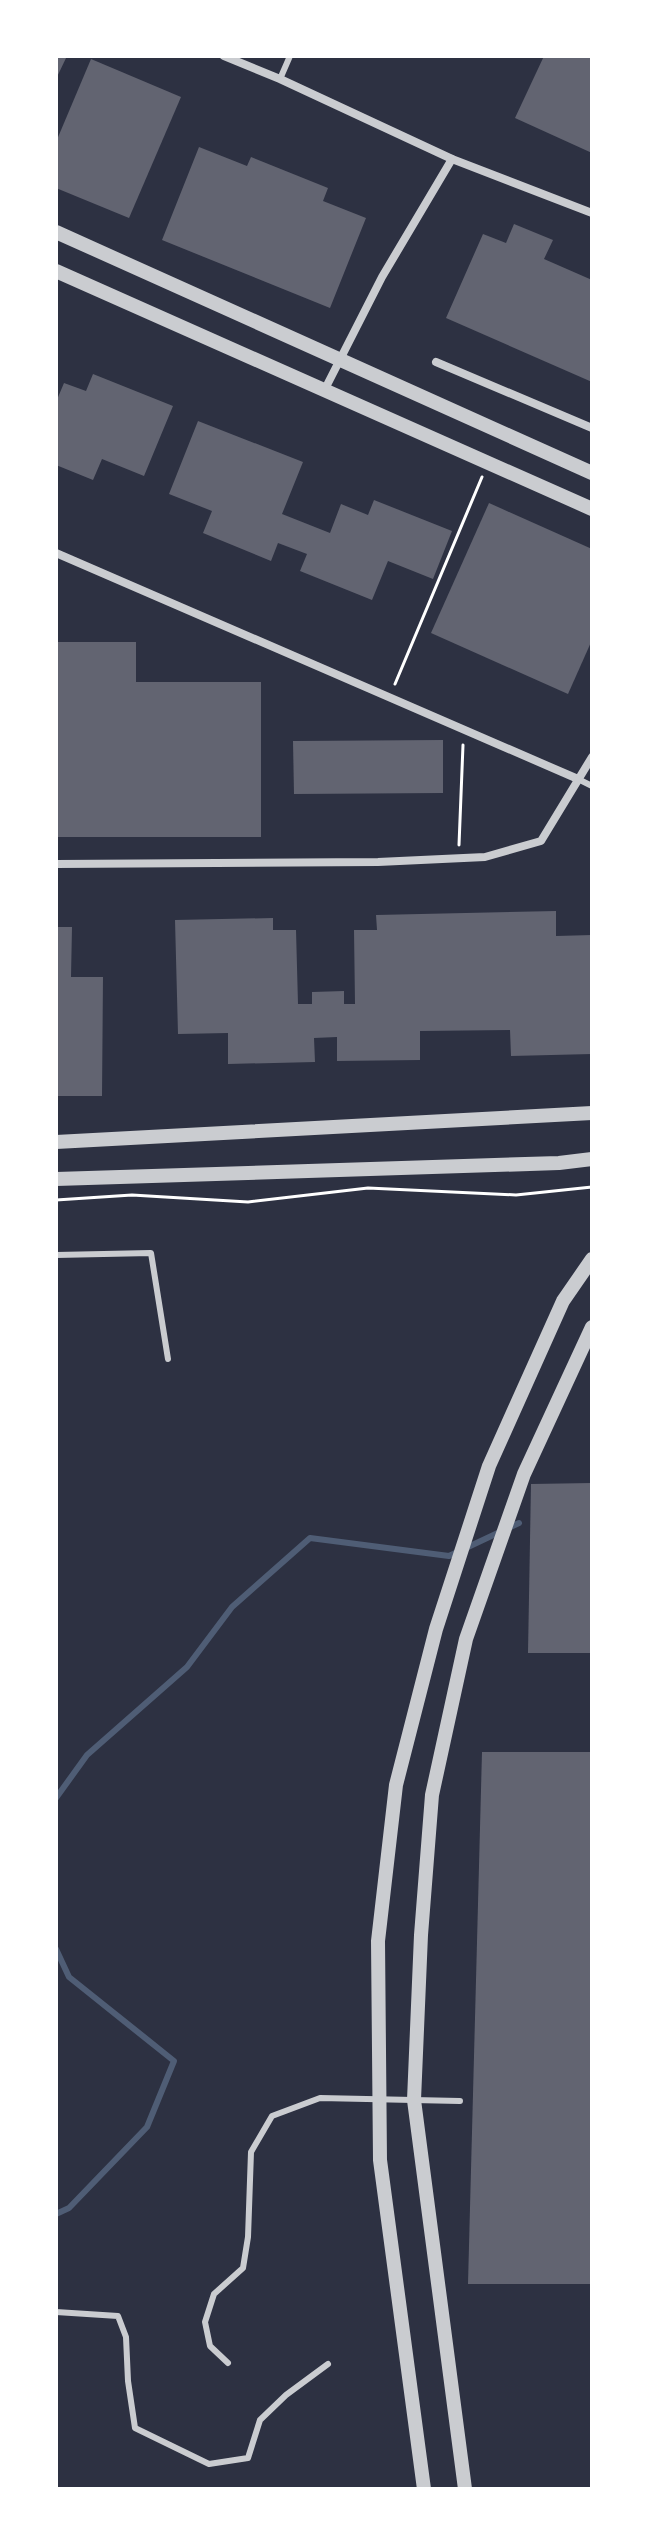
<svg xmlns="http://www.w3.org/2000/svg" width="648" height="2545" viewBox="0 0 648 2545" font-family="Quicksand,sans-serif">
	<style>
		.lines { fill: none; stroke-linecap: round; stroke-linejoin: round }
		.stream { stroke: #4f5d75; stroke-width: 6 }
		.building { fill: #626471 }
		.path { stroke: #fff; stroke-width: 3 }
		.service { stroke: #caccd0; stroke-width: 6 }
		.minor { stroke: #caccd0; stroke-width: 8 }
		.tertiary { stroke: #caccd0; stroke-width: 14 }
	</style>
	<rect width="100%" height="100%" fill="#2d3142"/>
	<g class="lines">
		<g class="stream">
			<polyline points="56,1798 87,1755 187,1667 232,1607 310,1538 449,1556 519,1523"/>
			<polyline points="56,1949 69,1977 174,2061 147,2127 69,2208 56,2214"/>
		</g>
	</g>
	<g class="building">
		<polygon points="56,56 67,56 56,79"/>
		<polygon points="544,56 592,56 592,153 515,118"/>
		<polygon points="91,59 181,97 129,218 56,188 56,142"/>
		<polygon points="199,147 247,166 251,157 328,188 323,201 366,218 330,308 162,240"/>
		<polygon points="514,224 553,240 544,259 592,280 592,382 446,318 483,234 506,243"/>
		<polygon points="93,374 173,406 144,476 102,459 93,480 56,465 56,402 64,383 86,391"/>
		<polygon points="198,421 303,462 282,514 330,533 341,504 368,515 374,500 452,531 433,579 388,561 372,600 300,571 307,554 278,543 271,561 203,533 212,511 169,494"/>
		<polygon points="489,503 592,549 592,640 568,694 431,633"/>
		<polygon points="56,642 136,642 136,682 261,682 261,837 56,837"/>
		<polygon points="443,740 443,793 294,794 293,741"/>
		<polygon points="556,911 556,936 592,935 592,1054 511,1056 510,1030 420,1031 420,1060 337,1061 337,1037 314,1038 315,1062 228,1064 228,1033 178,1034 175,920 273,918 273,930 296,930 298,1004 312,1004 312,992 344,991 344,1004 355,1004 354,930 377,930 376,915"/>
		<polygon points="56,927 72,927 71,977 103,977 102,1096 56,1096"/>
		<polygon points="592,1483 592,1653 528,1653 531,1484"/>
		<polygon points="482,1752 592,1752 592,2284 468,2284"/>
	</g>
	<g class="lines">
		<g class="path">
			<polyline points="395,684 482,477"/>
			<polyline points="459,845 463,745"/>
			<polyline points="56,1200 132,1195 248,1202 368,1188 516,1195 592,1187"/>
		</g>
		<g class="service">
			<polyline points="280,79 290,56"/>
			<polyline points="578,779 592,786"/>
			<polyline points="56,1255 151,1253 168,1359"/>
			<polyline points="56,2312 118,2316 126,2337 128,2381 135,2428 209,2464 248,2458 260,2420 286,2395 328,2364"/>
			<polyline points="228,2363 210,2346 205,2322 214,2294 243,2268 248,2237 251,2152 272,2116 320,2098 460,2101"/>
		</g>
		<g class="minor">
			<polyline points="224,56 280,79 452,159 592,213"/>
			<polyline points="436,362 592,428"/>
			<polyline points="325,389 382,277 452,159"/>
			<polyline points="56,553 578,779"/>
			<polyline points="56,864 378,862 485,857 541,841 592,757"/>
		</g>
		<g class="tertiary">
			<polyline points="56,232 592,473"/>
			<polyline points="56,271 592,509"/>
			<polyline points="56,1142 592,1113"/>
			<polyline points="56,1179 559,1163 592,1159"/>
			<polyline points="424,2489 380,2160 378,1941 396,1785 436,1629 489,1466 563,1301 592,1259"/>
			<polyline points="465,2489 414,2100 421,1935 432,1795 466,1639 524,1474 592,1327"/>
		</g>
	</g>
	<rect width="648" height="2545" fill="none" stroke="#ffffff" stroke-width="116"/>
</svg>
